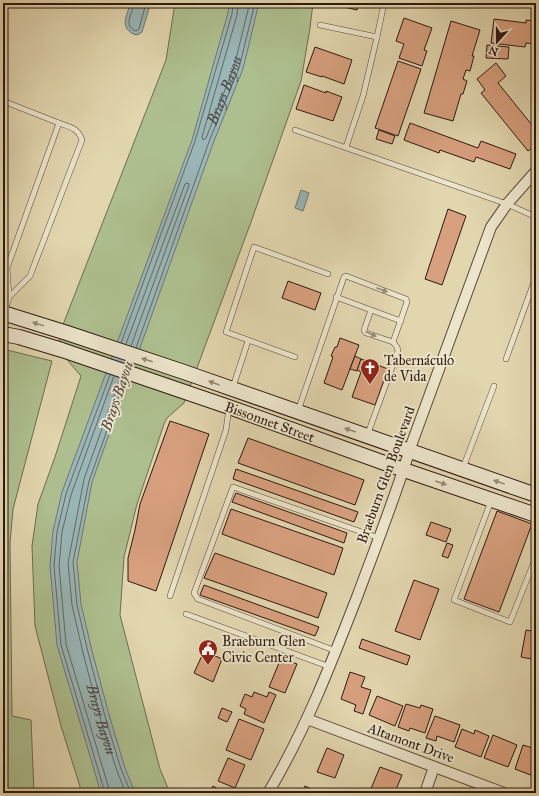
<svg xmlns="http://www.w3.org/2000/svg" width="539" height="796" viewBox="0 0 539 796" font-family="'IM FELL Great Primer',serif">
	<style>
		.green { fill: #aebf8f; stroke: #6e6c50 }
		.water { fill: #9ab6b7; stroke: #6e7774 }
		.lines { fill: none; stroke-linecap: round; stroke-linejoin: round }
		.shore { stroke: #646864; stroke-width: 1 }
		.building { fill: #d8a07f; stroke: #2d1910 }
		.lane-casing { stroke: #5a4838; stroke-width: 6 }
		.street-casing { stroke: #5a4838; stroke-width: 12 }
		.secondary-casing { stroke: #2d1910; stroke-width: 16 }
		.lane { stroke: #ece4cb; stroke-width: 5 }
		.street { stroke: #ece4cb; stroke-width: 10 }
		.secondary { stroke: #ece4cb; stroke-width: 14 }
		.oneway { fill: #968977 }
		.labels { text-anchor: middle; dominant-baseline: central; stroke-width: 4; stroke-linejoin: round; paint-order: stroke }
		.poi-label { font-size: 14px; fill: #2d1910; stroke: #ece4cb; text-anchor: start }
		.street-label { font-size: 14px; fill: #2d1910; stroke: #ece4cb }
		.water-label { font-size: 15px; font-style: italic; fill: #4e4842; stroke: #ece4cb }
	</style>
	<rect width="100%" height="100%" fill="#e2d6af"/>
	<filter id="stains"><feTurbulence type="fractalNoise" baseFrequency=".005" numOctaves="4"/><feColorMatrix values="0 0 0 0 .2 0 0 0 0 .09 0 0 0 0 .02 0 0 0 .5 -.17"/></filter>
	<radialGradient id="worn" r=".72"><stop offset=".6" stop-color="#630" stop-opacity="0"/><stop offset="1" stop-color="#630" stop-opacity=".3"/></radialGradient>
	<g class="green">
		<polygon points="175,3 313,3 310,28 301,81 251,222 184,403 167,418 164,424 137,504 124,557 120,615 160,769 170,793 82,793 61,726 35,626 32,546 38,504 55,457 81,376 57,348 64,322 166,60"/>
		<polygon points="3,349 52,361 13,509 10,543 12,716 31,720 34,793 3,793"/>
	</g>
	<g class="water">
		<path d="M131,3H149L150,5L142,32L139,34L136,35C119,29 126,16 131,3Z"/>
		<polygon points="229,3 258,3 257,11 243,69 214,141 92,482 77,562 81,604 92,651 110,718 125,768 135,793 101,793 57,645 50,566 53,531 62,492 192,140 228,13"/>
		<polygon points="301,190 309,193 303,211 295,208"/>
	</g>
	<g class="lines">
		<g class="shore">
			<path d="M134,3C133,13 122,26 136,31L139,29L146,3"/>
			<path id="s1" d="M238,3L237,15L202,137L203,140L206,138L234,67L248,10L249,3"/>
			<polyline points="121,343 195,141 232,14 233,3"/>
			<polyline points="126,344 185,184 188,183 189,185 131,346"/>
			<polyline points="136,348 210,139 239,68 253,11 254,3"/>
			<path id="s2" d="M120,378L84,479L68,563L72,605L83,653L101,721L117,771L126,793"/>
			<polyline points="125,380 89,481 73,562 77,605 88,652 106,720 121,769 131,793"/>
			<polyline points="105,793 61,645 54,566 57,532 66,494 110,375"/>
			<polyline points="110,793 109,789 66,644 59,566 62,532 71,495 114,376"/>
		</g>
	</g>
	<g class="building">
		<polygon points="327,3 359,3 357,10"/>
		<polygon points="404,18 432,28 424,50 427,51 422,66 399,58 404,44 396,41"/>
		<polygon points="494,19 526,23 526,20 536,21 536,44 526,43 525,47 491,43"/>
		<polygon points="451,21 480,30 472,56 474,56 470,71 466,70 463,79 467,81 463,94 461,94 453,121 424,113"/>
		<polygon points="487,45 509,47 508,59 486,58"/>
		<polygon points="315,47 352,60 344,84 322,76 322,77 306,72"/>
		<polygon points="398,61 421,69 398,136 375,128"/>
		<polygon points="496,63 506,76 498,83 536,130 536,145 528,151 481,93 485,90 477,79"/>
		<polygon points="304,85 326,93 326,91 342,97 333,121 296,109"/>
		<polygon points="410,123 478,148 481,141 516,154 510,169 476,157 474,162 440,150 439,153 404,140"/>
		<polygon points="379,130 395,136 392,144 376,139"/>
		<polygon points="448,209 466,216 442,285 425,279"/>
		<polygon points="288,281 321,293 315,310 282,298"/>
		<polygon points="340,338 359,345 342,390 324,383 333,357 331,356 335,347 337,347"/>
		<polygon points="3,354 7,355 3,366"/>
		<polygon points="355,356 361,359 357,371 350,369"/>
		<polygon points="361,359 388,369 375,405 352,397 361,372 357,370"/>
		<polygon points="170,421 209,434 156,591 128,581 128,558 135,530 140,504"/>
		<polygon points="248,438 364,480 355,505 238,463"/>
		<polygon points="236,469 358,512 354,522 233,479"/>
		<polygon points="236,493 347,533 344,543 232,502"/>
		<polygon points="231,509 343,548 334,575 222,534"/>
		<polygon points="497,511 532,524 499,612 464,599"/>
		<polygon points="431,522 451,529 446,542 426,535"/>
		<polygon points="447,543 453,545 448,558 442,556"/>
		<polygon points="215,553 327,593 318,618 204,578"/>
		<polygon points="414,580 439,589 420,640 395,631"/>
		<polygon points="204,585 319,627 315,636 200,595"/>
		<polygon points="526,630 536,632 536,660 521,657"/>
		<polygon points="362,639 410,656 407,665 359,648"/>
		<polygon points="204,651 222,659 213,682 194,673"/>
		<polygon points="281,658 297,664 285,693 269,687"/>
		<polygon points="350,672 365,677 361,687 371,690 363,714 354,711 356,705 341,699"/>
		<polygon points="254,692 267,697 269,692 276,695 264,723 244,714 246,709 240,706 245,694 252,697"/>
		<polygon points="377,696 403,706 395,726 369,715"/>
		<polygon points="406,704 420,708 421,705 433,709 425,733 410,728 409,731 398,727"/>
		<polygon points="222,708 232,712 227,722 218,718"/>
		<polygon points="435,716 460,725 454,742 437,736 436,741 426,738"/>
		<polygon points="239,719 264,729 251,760 226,750"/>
		<polygon points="462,729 474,734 475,730 489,736 481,757 455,747"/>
		<polygon points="493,735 517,745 508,767 484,758"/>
		<polygon points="523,745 536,749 536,777 515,769"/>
		<polygon points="327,748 344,755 335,778 317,772"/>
		<polygon points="228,758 245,765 235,788 218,781"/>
		<polygon points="380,767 402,775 395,792 398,793 376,793 370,791"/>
		<polygon points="213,786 225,793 209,793"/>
		<polygon points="305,786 320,793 302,793"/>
	</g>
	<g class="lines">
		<defs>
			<g id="lane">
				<polyline points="320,25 377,37"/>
				<polyline points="3,101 59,123 7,268 9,297 5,312"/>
				<polyline points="295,130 507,204 536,217"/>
				<polyline points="346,147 363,96 377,37 384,3"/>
				<path d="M9,297L30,276L82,140C78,128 70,127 59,123"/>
				<polyline points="336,297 371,310 364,330 366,333 393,342 397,347 398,351 367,436"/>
				<polyline points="371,310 401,321"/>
				<polyline points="295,357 226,332 254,247 328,274"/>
				<polyline points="506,359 534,282 536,280"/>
				<polyline points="234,387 234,384 248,341"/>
				<polyline points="298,411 344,277 346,276 406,299 407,302 393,342"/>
				<polyline points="463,468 494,386"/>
				<polyline points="491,501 454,600 510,622 536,557"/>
				<polyline points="170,596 226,430 229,408"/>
				<polyline points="186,614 330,667"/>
				<polyline points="336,651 198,599 194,593 233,487 379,538"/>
			</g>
			<g id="street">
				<polyline points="307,719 504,793"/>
				<path d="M268,793C305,731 331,664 357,597C376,546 396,495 412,443L491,227L507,204L536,171"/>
				<polyline points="425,793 434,767"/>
			</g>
			<g id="secondary">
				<polyline points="3,313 67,333 184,372 536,495"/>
				<path id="s3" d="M3,334L19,337L62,350L229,407L404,470L536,515"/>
			</g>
		</defs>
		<use href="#lane" class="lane-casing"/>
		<use href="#street" class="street-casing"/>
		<use href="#secondary" class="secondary-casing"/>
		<use href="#lane" class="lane"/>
		<use href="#street" class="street"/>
		<use href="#secondary" class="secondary"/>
	</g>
	<defs><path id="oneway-solid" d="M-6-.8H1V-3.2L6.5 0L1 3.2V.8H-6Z"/></defs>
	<g class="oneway">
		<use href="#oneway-solid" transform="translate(382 290) rotate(21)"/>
		<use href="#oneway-solid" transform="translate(38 324) rotate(-163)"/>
		<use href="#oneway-solid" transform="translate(371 334) rotate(24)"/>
		<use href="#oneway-solid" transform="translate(147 360) rotate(-162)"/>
		<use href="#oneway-solid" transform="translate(214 383) rotate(-160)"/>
		<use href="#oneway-solid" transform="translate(350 430) rotate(-161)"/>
		<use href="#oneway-solid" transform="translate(499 482) rotate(-161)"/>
		<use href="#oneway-solid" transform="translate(441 483) rotate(19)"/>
	</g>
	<defs>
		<symbol id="church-pin" viewBox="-11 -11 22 30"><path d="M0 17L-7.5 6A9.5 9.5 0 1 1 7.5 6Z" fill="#8f2418" stroke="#ece4cb"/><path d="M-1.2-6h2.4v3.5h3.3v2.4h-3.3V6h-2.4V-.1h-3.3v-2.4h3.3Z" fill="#fff"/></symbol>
		<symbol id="civic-pin" viewBox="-11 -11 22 30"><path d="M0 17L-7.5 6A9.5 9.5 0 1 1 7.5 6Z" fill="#8f2418" stroke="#ece4cb"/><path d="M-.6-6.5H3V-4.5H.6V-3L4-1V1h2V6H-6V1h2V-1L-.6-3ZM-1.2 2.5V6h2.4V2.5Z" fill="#fff"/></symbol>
	</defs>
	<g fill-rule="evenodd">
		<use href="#church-pin" x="359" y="357" width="22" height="30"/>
		<use href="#civic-pin" x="197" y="638" width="22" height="30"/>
	</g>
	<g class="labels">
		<g class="poi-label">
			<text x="384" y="360">Tabernáculo<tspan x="384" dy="16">de Vida</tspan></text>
			<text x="222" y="641">Braeburn Glen<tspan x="222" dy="16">Civic Center</tspan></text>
		</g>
		<g class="street-label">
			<text stroke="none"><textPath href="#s3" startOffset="281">Bissonnet Street</textPath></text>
			<text transform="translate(386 475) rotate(-70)">Braeburn Glen Boulevard</text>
			<text transform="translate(411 743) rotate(20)">Altamont Drive</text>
		</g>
		<g class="water-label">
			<text stroke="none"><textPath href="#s1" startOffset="197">Brays Bayou</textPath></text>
			<text transform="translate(117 396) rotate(-71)">Brays Bayou</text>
			<text stroke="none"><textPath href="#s2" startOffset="353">Brays Bayou</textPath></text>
		</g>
	</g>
	<rect width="539" height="796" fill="none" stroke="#e2d6af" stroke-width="16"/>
	<rect x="4" y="4" width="531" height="788" fill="none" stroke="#2d1910" stroke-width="2"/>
	<rect x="8" y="8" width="523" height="780" fill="none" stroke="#2d1910"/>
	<g transform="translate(497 42) rotate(201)" stroke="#ece4cb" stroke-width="3" paint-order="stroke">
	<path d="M0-3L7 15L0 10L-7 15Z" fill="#2d1910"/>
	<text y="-6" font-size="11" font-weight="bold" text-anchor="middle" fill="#2d1910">N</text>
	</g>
	<rect width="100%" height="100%" filter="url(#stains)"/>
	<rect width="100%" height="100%" fill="url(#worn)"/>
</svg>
